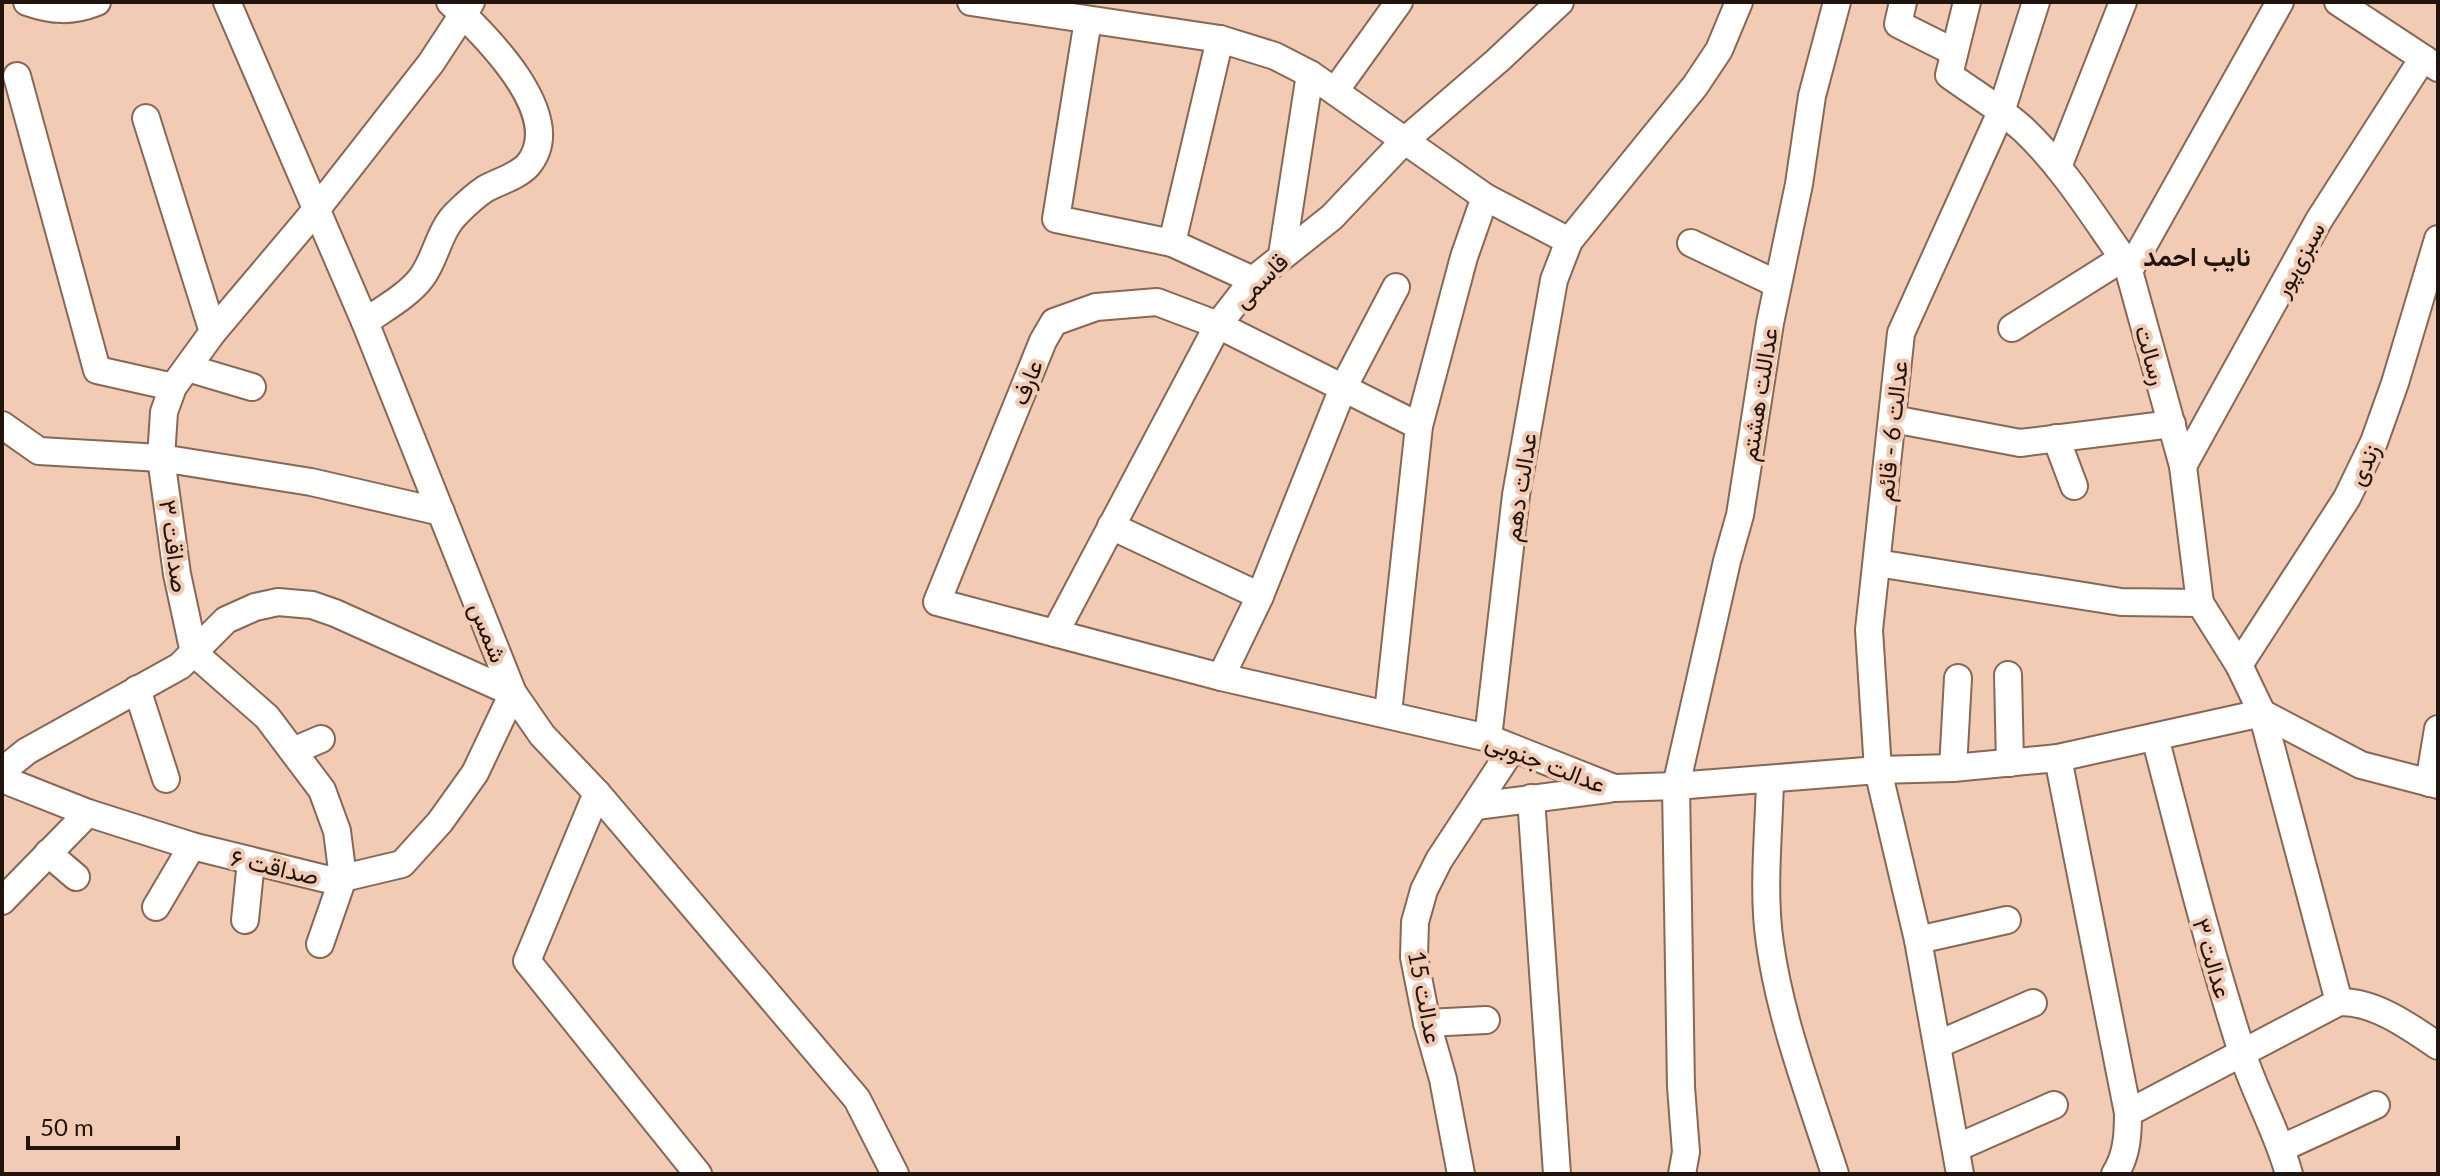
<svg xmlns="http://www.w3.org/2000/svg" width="2440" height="1176" viewBox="0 0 2440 1176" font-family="Lato,Vazirmatn,sans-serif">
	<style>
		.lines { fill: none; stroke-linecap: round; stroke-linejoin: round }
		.minor-casing { stroke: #896752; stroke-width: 30 }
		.minor { stroke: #fff; stroke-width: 26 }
		.labels { text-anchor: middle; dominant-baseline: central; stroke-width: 8; stroke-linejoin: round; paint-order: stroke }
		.street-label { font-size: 24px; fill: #21140c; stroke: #f1cbb3 }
		.neighbourhood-label { font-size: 26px; font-weight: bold; fill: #21140c; stroke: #f1cbb3 }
	</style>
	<rect width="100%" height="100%" fill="#f1cbb3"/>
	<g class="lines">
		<defs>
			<g id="minor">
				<path d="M27,2C53,11 72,12 97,2"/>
				<polyline points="227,2 365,322 513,693 542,735 597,793 857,1099 895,1174"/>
				<polyline points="971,2 1220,39 1275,56 1310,74 1485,197 1569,241"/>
				<polyline points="1903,2 1898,24 1954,52"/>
				<path d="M1967,2L1949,75C1974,93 2001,109 2024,130C2063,167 2092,214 2123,258L2129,271L2183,466L2200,603L2239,665L2262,713L2339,1002"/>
				<polyline points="2338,2 2438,68"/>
				<polyline points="1088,20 1056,219 1172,243 1253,280"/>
				<polyline points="17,76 97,370 173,387"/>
				<polyline points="1335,91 1399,2"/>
				<polyline points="146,118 213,332"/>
				<polyline points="2058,167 2123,2"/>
				<polyline points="1172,243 1220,39"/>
				<polyline points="1691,243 1777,284"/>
				<polyline points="1282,255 1310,74"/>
				<polyline points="2129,271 2280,2"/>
				<path d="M365,322C383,309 409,295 422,277C436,258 439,230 457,213C465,205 476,195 485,189C499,181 517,177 528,165C569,116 483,33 450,2"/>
				<polyline points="2012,328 2123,258"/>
				<polyline points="188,368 252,387"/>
				<polyline points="1893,419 2020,443 2172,424"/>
				<polyline points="2,425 39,451 161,458 311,482 441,512"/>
				<polyline points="1419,426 1218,325 1157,302 1096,307 1054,322 1043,341 937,602 1221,677 1488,738 1614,788 1676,786 1878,770 1953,768 2058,758 2262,713"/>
				<polyline points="2056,438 2074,486"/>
				<polyline points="2183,466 2319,220 2423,58"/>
				<polyline points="1111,526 1260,596"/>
				<polyline points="1877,563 2121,602 2200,603"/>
				<polyline points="1055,633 1218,325 1253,280 1332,217 1403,142 1497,61 1560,2"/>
				<polyline points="2239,665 2347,498 2374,442 2395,383 2438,239"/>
				<polyline points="2008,675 2010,763"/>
				<polyline points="1221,677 1260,596 1343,388 1396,287"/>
				<polyline points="137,689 166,779"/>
				<polyline points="1388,713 1419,426 1464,257 1485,197"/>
				<polyline points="2262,713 2361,765 2438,785"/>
				<path d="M2155,737C2182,841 2208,946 2241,1049C2254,1092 2277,1130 2289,1174"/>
				<polyline points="1488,738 1516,495 1554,280 1569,241 1695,86 1719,50 1739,2"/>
				<polyline points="293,751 321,739"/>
				<path d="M2058,758L2128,1113C2128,1135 2127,1155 2115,1174"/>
				<polyline points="1953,768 1958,678"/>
				<polyline points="2,771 27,751 180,666 226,620 255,607 278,602 312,605 335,613 513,693 475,773 440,822 402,864 343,878 326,879 192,846 88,813 2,779"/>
				<path d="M1770,779C1769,833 1762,891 1770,944C1781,1022 1811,1099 1835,1174"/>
				<polyline points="2429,783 2438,729"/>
				<polyline points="597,793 527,961 698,1174"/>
				<polyline points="1531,798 1557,1174"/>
				<polyline points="1476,806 1608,789"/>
				<polyline points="48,853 76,877"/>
				<polyline points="2,901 88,813"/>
				<polyline points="156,907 192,846"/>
				<polyline points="245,920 251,861"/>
				<polyline points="1918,940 2007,920"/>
				<polyline points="320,944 343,878 337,831 322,790 267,717 194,653 177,574 161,458 164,412 173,387 213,332 316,210 431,63 471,2"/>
				<polyline points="1427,1023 1486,1020"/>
				<polyline points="1939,1044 2033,1003"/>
				<path d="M2128,1113L2339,1002C2374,1001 2409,1026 2438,1046"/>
				<polyline points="1956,1148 2054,1105"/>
				<polyline points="2282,1148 2376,1105"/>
				<polyline points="1461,1174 1443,1079 1427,1023 1414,957 1415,922 1424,890 1439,860 1512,749"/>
				<polyline points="1682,1174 1686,1152 1681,1087 1676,786 1727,561 1740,515 1770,323 1799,184 1812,96 1837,2"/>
				<polyline points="1960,1174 1918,940 1878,770 1869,630 1901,333 2001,112 2036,2"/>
			</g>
		</defs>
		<use href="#minor" class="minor-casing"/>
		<use href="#minor" class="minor"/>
	</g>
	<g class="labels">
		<g class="street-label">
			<text transform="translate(2298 259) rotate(-61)">سبزی‌پور</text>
			<text transform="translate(1260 280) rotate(-45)">قاسمی</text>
			<text transform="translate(2152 355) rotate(74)">رسالت</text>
			<text transform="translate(1026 382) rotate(-68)">عارف</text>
			<text transform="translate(1758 394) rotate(-81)">عداللت هشتم</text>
			<text transform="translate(1891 431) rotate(-84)">عدالت 6 - قائم</text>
			<text transform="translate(2363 464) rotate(-65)">زندی</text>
			<text transform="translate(1519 487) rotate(-81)">عدالت دهم</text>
			<text transform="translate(175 546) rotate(82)">صداقت ۳</text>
			<text transform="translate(489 632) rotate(68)">شمس</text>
			<text transform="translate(1546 762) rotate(21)">عدالت جنوبی</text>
			<text transform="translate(275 866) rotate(13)">صداقت ۶</text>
			<text transform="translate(2213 958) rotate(73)">عدالت ۳</text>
			<text transform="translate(1426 997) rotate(79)">عدالت 15</text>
		</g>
		<g class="neighbourhood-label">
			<text x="2197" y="256">نایب احمد</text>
		</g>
	</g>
	<rect width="2440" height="1176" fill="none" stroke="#21140c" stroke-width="8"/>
	<path d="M28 1136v12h150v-12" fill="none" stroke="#21140c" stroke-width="4"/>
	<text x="40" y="1136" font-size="24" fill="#21140c" stroke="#f1cbb3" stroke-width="6" paint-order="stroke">50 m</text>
</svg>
